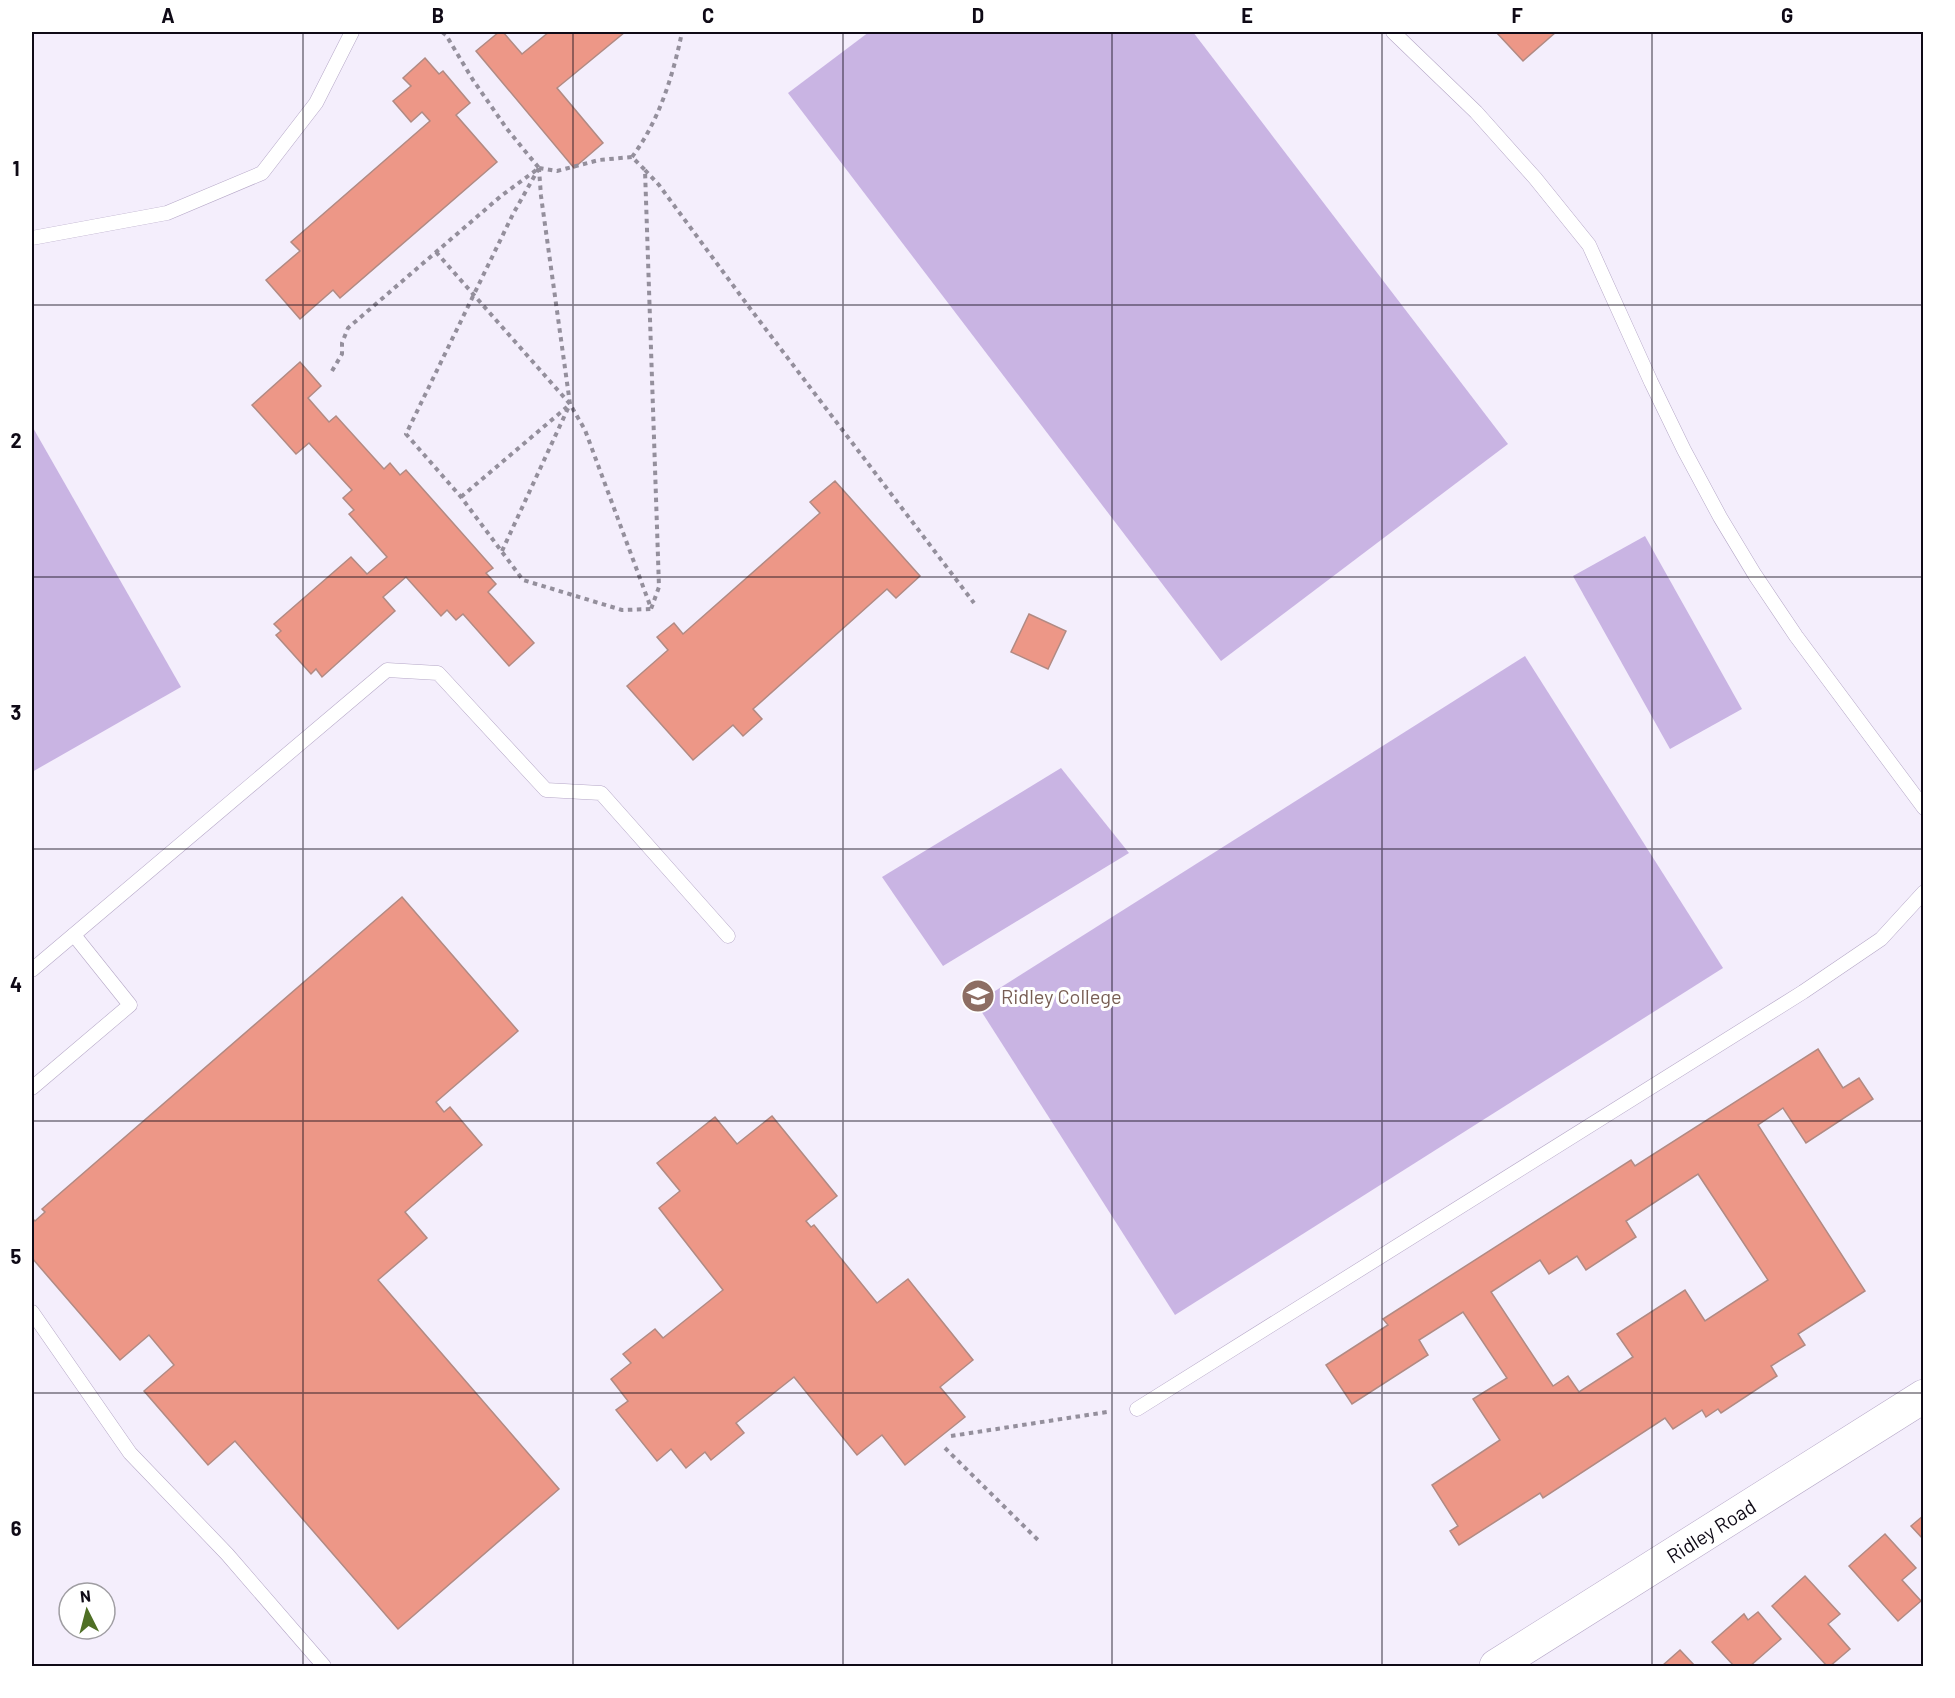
<svg xmlns="http://www.w3.org/2000/svg" width="1955" height="1698" viewBox="0 0 1955 1698" font-family="Barlow,sans-serif">
	<style>
		.green { fill: #c9b4e3 }
		.building { fill: #ed9787; stroke: #b18a83; stroke-width: 1.5; fill-rule: evenodd }
		.lines { fill: none; stroke-linecap: round; stroke-linejoin: round }
		.service-casing { stroke: #b5a7c7; stroke-width: 15 }
		.tertiary-casing { stroke: #b5a7c7; stroke-width: 34 }
		.path { stroke: #948f9c; stroke-width: 4; stroke-dasharray: 4.5 4.5; stroke-linecap: butt }
		.service { stroke: #fff; stroke-width: 14 }
		.tertiary { stroke: #fff; stroke-width: 33 }
		.grid { fill: none; stroke: #0f0a16; stroke-width: 1.5; stroke-opacity: 0.55 }
		.labels { text-anchor: middle; dominant-baseline: central; stroke-width: 6; stroke-linejoin: round; paint-order: stroke }
		.education-label { font-size: 20px; fill: #785e54; stroke: #fff; text-anchor: start }
		.street-label { font-size: 20px; fill: #0f0a16; stroke: #fff }
		.neatline { fill: none; stroke: #0f0a16; stroke-width: 2 }
		.grid-label { font-size: 20px; text-anchor: middle; font-weight: bold; fill: #0f0a16 }
	</style>
	<rect width="100%" height="100%" fill="#f4eefc"/>
	<g class="green">
		<polygon points="869,32 1193,32 1508,444 1221,661 788,93"/>
		<polygon points="32,426 181,687 32,772"/>
		<polygon points="1645,536 1742,709 1670,749 1573,576"/>
		<polygon points="1525,656 1723,968 1175,1315 976,1003"/>
		<polygon points="1061,768 1129,853 943,966 882,877"/>
	</g>
	<g class="building">
		<polygon points="499,32 503,32 522,54 549,32 625,32 557,88 603,143 574,168 476,51"/>
		<polygon points="1496,32 1556,32 1523,61"/>
		<polygon points="425,58 439,74 443,71 470,103 456,115 497,162 340,298 333,290 300,319 266,280 300,251 291,242 430,121 422,112 411,122 393,101 411,86 403,78"/>
		<polygon points="300,362 321,386 308,398 329,422 336,416 384,469 390,463 400,475 406,470 493,568 486,573 496,584 488,592 534,643 509,666 463,614 456,620 447,610 441,616 406,577 383,597 395,611 322,677 316,669 311,674 276,635 281,631 274,624 351,557 367,574 387,557 349,514 354,510 343,498 352,490 309,443 296,454 252,405"/>
		<polygon points="835,481 920,576 896,598 887,589 753,709 762,719 743,736 733,725 693,760 627,686 668,650 657,637 674,623 683,634 820,513 810,502"/>
		<polygon points="1029,614 1066,631 1048,669 1011,652"/>
		<polygon points="402,897 518,1031 436,1102 444,1112 450,1107 482,1145 405,1212 427,1238 378,1280 559,1489 398,1629 235,1441 208,1465 144,1391 174,1365 149,1335 120,1360 32,1258 32,1218 35,1221 45,1212 42,1209"/>
		<path d="M1818,1049L1843,1088L1859,1078L1873,1099L1806,1143L1783,1108L1758,1125L1865,1291L1798,1334L1805,1345L1771,1366L1777,1376L1721,1413L1718,1409L1706,1417L1702,1410L1673,1429L1665,1418L1543,1498L1540,1493L1459,1545L1450,1531L1458,1526L1432,1485L1500,1440L1473,1399L1507,1378L1463,1312L1419,1340L1428,1355L1352,1404L1326,1365L1388,1325L1383,1319L1631,1160L1635,1166ZM1698,1174L1768,1280L1705,1321L1685,1290L1617,1334L1633,1357L1579,1392L1568,1376L1553,1386L1491,1292L1540,1260L1549,1274L1577,1256L1586,1270L1636,1237L1626,1221Z"/>
		<polygon points="772,1116 837,1196 806,1221 811,1227 814,1225 877,1303 908,1279 973,1360 940,1387 965,1417 905,1465 882,1435 857,1455 794,1377 736,1423 744,1433 711,1460 705,1452 686,1468 671,1449 657,1461 616,1410 628,1401 611,1379 631,1363 623,1354 655,1329 663,1338 723,1290 659,1208 680,1191 657,1163 715,1117 737,1144"/>
		<polygon points="1924,1515 1924,1540 1911,1526"/>
		<polygon points="1885,1534 1916,1568 1902,1580 1921,1601 1898,1621 1849,1566"/>
		<polygon points="1805,1576 1840,1614 1828,1624 1850,1649 1830,1666 1827,1666 1772,1606"/>
		<polygon points="1758,1612 1781,1639 1750,1666 1734,1666 1712,1642 1744,1614 1748,1620"/>
		<polygon points="1680,1650 1695,1666 1662,1666"/>
	</g>
	<g class="lines">
		<defs>
			<g id="service">
				<polyline points="1393,32 1476,112 1535,178 1589,245 1651,382 1684,450 1720,517 1755,575 1796,636 1924,808"/>
				<polyline points="32,238 167,213 262,173 316,103 352,32"/>
				<polyline points="32,970 387,670 438,673 546,790 601,793 728,936"/>
				<polyline points="32,1088 130,1005 74,935"/>
				<polyline points="32,1312 130,1453 227,1554 324,1666"/>
				<polyline points="1137,1409 1803,992 1881,939 1924,892"/>
			</g>
			<g id="tertiary">
				<path id="s1" d="M1496,1666L1924,1396"/>
			</g>
		</defs>
		<use href="#service" class="service-casing"/>
		<use href="#tertiary" class="tertiary-casing"/>
		<g class="path">
			<path d="M632,157C659,121 673,76 682,32"/>
			<polyline points="539,168 513,214 406,434 461,497 523,580 622,610 651,609"/>
			<polyline points="539,168 557,171 599,160 632,157 645,170 659,587 651,609"/>
			<polyline points="645,170 659,185 752,311 974,603"/>
			<polyline points="436,252 570,404 585,430 651,608"/>
			<polyline points="332,371 342,354 342,343 348,328 501,196 539,168 507,129 473,80 446,35 442,32"/>
			<polyline points="461,497 567,407"/>
			<polyline points="502,551 570,404 541,196 539,169"/>
			<polyline points="951,1436 1107,1412"/>
			<polyline points="945,1448 1040,1542"/>
		</g>
		<use href="#service" class="service"/>
		<use href="#tertiary" class="tertiary"/>
	</g>
	<path class="grid" d="M303,32V1666M573,32V1666M843,32V1666M1112,32V1666M1382,32V1666M1652,32V1666M32,305H1924M32,577H1924M32,849H1924M32,1121H1924M32,1393H1924"/>
	<defs>
		<symbol id="school-disc" viewBox="-11 -11 22 22"><circle r="9.5" fill="#8d6e63" stroke="#fff"/><path d="M0-5L7-2L0 1L-7-2ZM-4 1L0 2.5L4 1V4Q0 6-4 4Z" fill="#fff"/></symbol>
	</defs>
	<g fill-rule="evenodd">
		<use href="#school-disc" x="959" y="977" width="38" height="38"/>
	</g>
	<g class="labels">
		<g class="education-label">
			<text x="1001" y="996">Ridley College</text>
		</g>
		<g class="street-label">
			<text stroke="none"><textPath href="#s1" startOffset="254">Ridley Road</textPath></text>
		</g>
	</g>
	<rect width="1955" height="1698" fill="none" stroke="#ffffff" stroke-width="66"/>
	<g transform="translate(87 1611) rotate(354)"><circle r="28" fill="#ffffff" stroke="#9f9da2" stroke-width="1.5"/>
	<path d="M0-4.5L10 22L0 15L-10 22Z" fill="#4f6f25"/>
	<text y="-9" font-size="16" font-weight="bold" text-anchor="middle" fill="#0f0a16">N</text>
	</g>
	<rect x="33" y="33" width="1889" height="1632" class="neatline"/>
	<g class="grid-label">
		<text x="168" y="23">A</text>
		<text x="438" y="23">B</text>
		<text x="708" y="23">C</text>
		<text x="978" y="23">D</text>
		<text x="1247" y="23">E</text>
		<text x="1517" y="23">F</text>
		<text x="1787" y="23">G</text>
		<text x="16" y="176">1</text>
		<text x="16" y="448">2</text>
		<text x="16" y="720">3</text>
		<text x="16" y="992">4</text>
		<text x="16" y="1264">5</text>
		<text x="16" y="1536">6</text>
	</g>
</svg>
